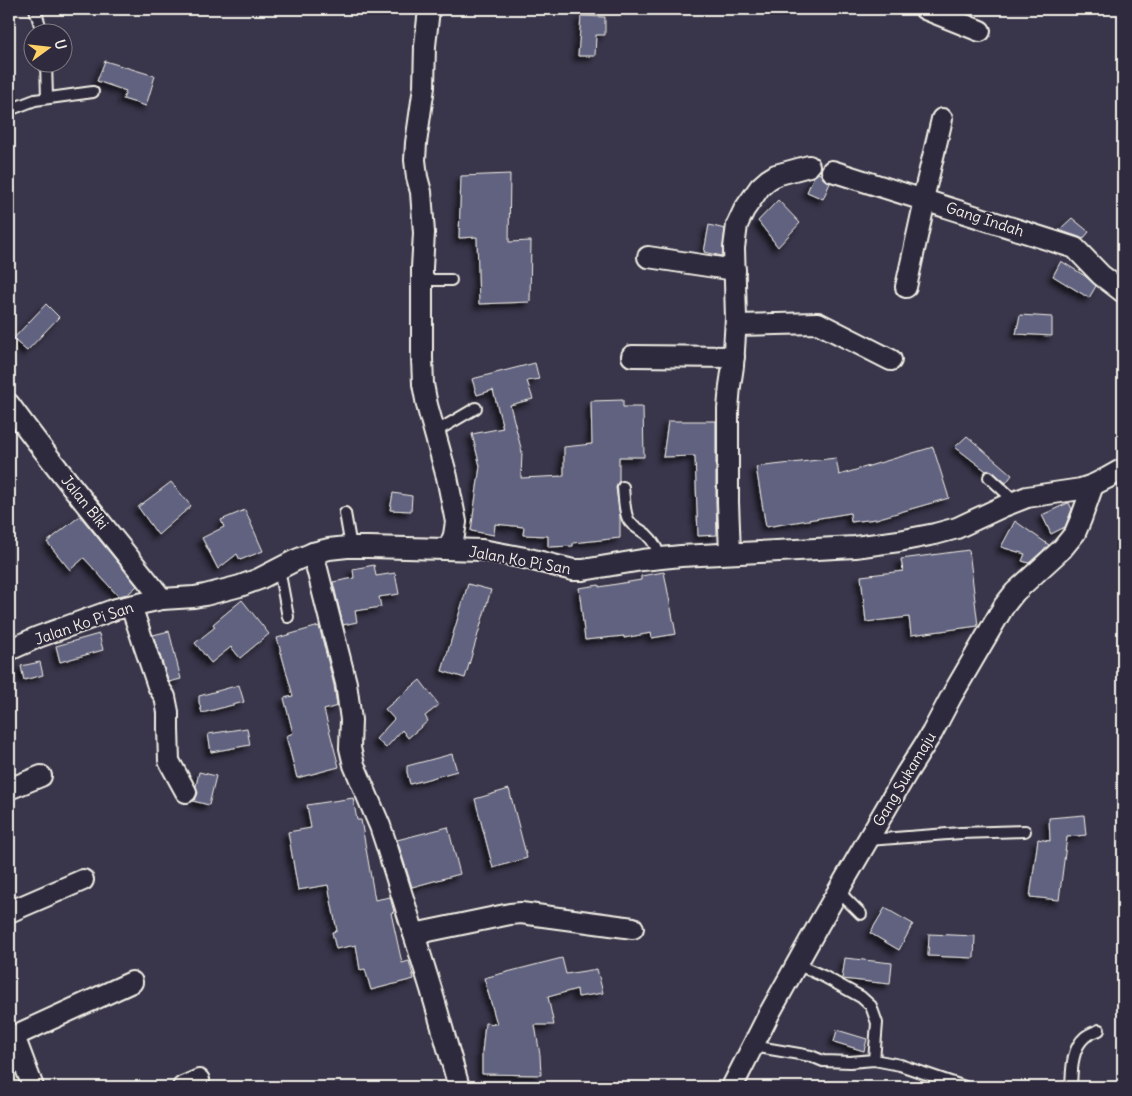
<svg xmlns="http://www.w3.org/2000/svg" width="1132" height="1096" viewBox="0 0 1132 1096" font-family="Delius,sans-serif">
	<style>
		.building { fill: #616280; stroke: #f4f1e8; filter: url(#shadow) }
		.lines { fill: none; stroke-linecap: round; stroke-linejoin: round }
		.lane-casing { stroke: #f4f1e8; stroke-width: 14 }
		.street-casing { stroke: #f4f1e8; stroke-width: 24 }
		.lane { stroke: #2f2a3d; stroke-width: 10 }
		.street { stroke: #2f2a3d; stroke-width: 20 }
		.labels { text-anchor: middle; dominant-baseline: central; stroke-width: 4; stroke-linejoin: round; paint-order: stroke }
		.street-label { font-size: 15px; fill: #f4f1e8; stroke: #2f2a3d }
	</style>
	<defs>
		<filter id="shadow"><feDropShadow dx="-4.5" dy="4.5" stdDeviation="2.5" flood-color="#0009"/></filter>
	</defs>
	<rect width="100%" height="100%" fill="#39354a"/>
	<filter id="ink" filterUnits="userSpaceOnUse"><feTurbulence type="fractalNoise" baseFrequency=".02" numOctaves="2"/><feDisplacementMap in="SourceGraphic" scale="10" xChannelSelector="R" yChannelSelector="G"/><feConvolveMatrix kernelMatrix="1 2 1 2 8 2 1 2 1" color-interpolation-filters="sRGB"/></filter>
	<g filter="url(#ink)">
		<g class="building">
			<polygon points="581,16 605,17 605,35 596,35 595,56 578,56"/>
			<polygon points="105,61 155,76 146,106 123,99 126,91 97,81"/>
			<polygon points="818,173 820,174 824,179 830,183 823,199 807,192 814,176"/>
			<polygon points="510,174 509,242 531,241 530,302 479,304 477,237 459,238 461,176"/>
			<polygon points="778,200 800,223 778,247 758,221"/>
			<polygon points="1072,218 1089,232 1083,239 1079,237 1059,230"/>
			<polygon points="709,225 725,229 722,256 704,252"/>
			<polygon points="1061,261 1085,276 1096,286 1089,298 1053,276"/>
			<polygon points="46,304 59,317 27,351 13,339"/>
			<polygon points="1020,315 1052,317 1052,336 1016,334"/>
			<polygon points="535,363 539,379 527,381 533,399 510,405 522,452 521,478 564,476 564,447 592,444 591,401 623,400 623,407 643,407 644,457 619,457 619,481 617,484 616,488 620,515 620,538 573,543 573,546 548,547 548,536 523,535 524,527 495,524 494,535 471,531 480,466 472,434 503,428 493,390 477,395 472,379"/>
			<polygon points="668,421 716,421 716,502 717,535 698,536 695,456 663,457"/>
			<polygon points="967,436 1012,475 1006,483 993,472 990,470 986,471 955,447"/>
			<polygon points="933,447 949,498 876,519 851,522 850,513 766,527 756,467 836,458 839,475"/>
			<polygon points="171,482 191,506 158,535 138,507"/>
			<polygon points="393,493 412,496 411,511 390,510"/>
			<polygon points="1068,503 1069,503 1072,509 1065,527 1051,534 1042,515"/>
			<polygon points="245,510 263,551 240,560 237,554 218,569 202,538 224,527 221,520"/>
			<polygon points="80,516 137,586 128,594 118,596 84,558 70,570 47,542"/>
			<polygon points="1015,521 1049,545 1029,563 1022,561 1025,554 1001,547"/>
			<polygon points="969,550 978,626 911,635 909,617 866,622 861,576 903,571 901,559"/>
			<polygon points="374,565 376,576 395,573 399,594 379,597 381,607 355,611 357,622 343,625 333,582 354,578 353,569"/>
			<polygon points="664,572 676,634 652,638 651,633 624,638 624,636 585,640 579,588 599,585 599,587 641,580 641,576"/>
			<polygon points="468,584 491,590 465,678 442,671"/>
			<polygon points="242,600 269,634 240,658 231,647 211,663 195,643 215,627 213,624"/>
			<polygon points="319,626 334,685 337,706 324,710 339,767 297,778 286,736 293,733 284,698 293,696 277,638"/>
			<polygon points="169,631 181,679 169,682 153,635"/>
			<polygon points="99,634 103,650 60,662 56,646"/>
			<polygon points="40,662 43,675 24,680 21,666"/>
			<polygon points="420,680 439,705 425,716 428,721 408,738 402,730 386,748 376,739 394,719 385,709"/>
			<polygon points="239,685 244,702 202,713 199,702 199,696"/>
			<polygon points="247,728 250,745 211,752 208,734"/>
			<polygon points="452,754 457,771 410,784 407,772 407,766"/>
			<polygon points="199,772 216,776 209,805 193,801 196,798 198,793 196,786"/>
			<polygon points="509,789 527,858 493,868 475,799"/>
			<polygon points="353,798 357,820 361,820 375,900 390,897 394,912 391,913 402,963 409,961 414,979 371,990 365,969 360,970 356,945 336,949 332,932 337,931 328,885 298,890 288,832 311,828 307,805"/>
			<polygon points="1084,815 1086,835 1067,837 1059,900 1030,897 1038,839 1050,841 1049,818"/>
			<polygon points="448,827 460,874 412,887 397,840"/>
			<polygon points="885,908 913,924 899,950 870,933"/>
			<polygon points="929,934 975,936 974,958 928,956"/>
			<polygon points="562,958 566,974 597,969 603,993 578,997 577,989 548,997 554,1025 535,1025 540,1055 541,1075 482,1074 482,1053 485,1023 497,1024 484,978"/>
			<polygon points="845,958 892,963 890,984 842,979"/>
			<polygon points="837,1030 867,1039 864,1051 834,1042"/>
		</g>
		<g class="lines">
			<defs>
				<g id="lane">
					<polyline points="35,9 42,32"/>
					<polyline points="46,62 47,98"/>
					<polyline points="9,110 35,100 93,92"/>
					<polyline points="422,280 451,280"/>
					<polyline points="435,432 476,408"/>
					<polyline points="989,477 1015,501"/>
					<path d="M623,487C624,496 624,511 628,519C631,526 640,529 646,534C654,541 657,549 660,558"/>
					<polyline points="345,513 351,547"/>
					<polyline points="279,569 288,617"/>
					<polyline points="868,840 961,833 1025,831"/>
					<polyline points="838,891 861,914"/>
					<polyline points="796,964 823,976 861,997 871,1006 877,1023 874,1060"/>
					<polyline points="752,1046 811,1056 823,1061 850,1062 874,1060 900,1065 965,1087"/>
					<path d="M1071,1087C1072,1071 1071,1049 1085,1037C1089,1034 1095,1032 1099,1030"/>
				</g>
				<g id="street">
					<polyline points="429,9 425,46 424,87 416,143 415,160 417,177 421,192 424,233 422,268 422,358 423,384 427,405 447,477 456,522 454,535 449,548"/>
					<polyline points="925,9 980,31"/>
					<polyline points="832,171 1075,248 1101,275 1123,292"/>
					<polyline points="923,199 942,119"/>
					<polyline points="648,257 735,270"/>
					<polyline points="906,287 925,200"/>
					<polyline points="736,325 818,323 891,360"/>
					<polyline points="632,356 734,357"/>
					<path d="M9,404C57,471 111,534 162,599"/>
					<polyline points="313,553 346,683 351,720 350,748 354,765 380,826 387,847 431,989 459,1087"/>
					<polyline points="730,553 728,502 728,409 730,386 733,366 736,318 734,248 737,225 744,210 760,187 768,180 776,175 809,166"/>
					<polyline points="131,606 158,686 165,697 168,712 168,729 169,761 186,792"/>
					<polyline points="9,650 38,637 116,609 162,599 194,597 205,595 240,586 259,579 296,560 313,553 329,549 347,547 369,547 482,550 525,558 573,570 583,570 642,560 681,556 855,547 899,541 935,534 957,528 1004,506 1027,497 1081,489 1093,485 1107,478 1123,469"/>
					<polyline points="9,789 41,776"/>
					<polyline points="9,912 83,880"/>
					<polyline points="414,934 510,914 521,913 633,928"/>
					<polyline points="33,1087 14,1036 132,982"/>
					<polyline points="183,1087 199,1080"/>
					<polyline points="732,1087 769,1014 819,924 906,774 932,733 951,697 1004,606 1015,592 1062,549 1075,533 1081,519 1093,485"/>
				</g>
			</defs>
			<use href="#lane" class="lane-casing"/>
			<use href="#street" class="street-casing"/>
			<use href="#lane" class="lane"/>
			<use href="#street" class="street"/>
		</g>
	</g>
	<g class="labels">
		<g class="street-label">
			<text transform="translate(985 219) rotate(18)">Gang Indah</text>
			<text transform="translate(85 502) rotate(51)">Jalan Blki</text>
			<text transform="translate(520 560) rotate(10)">Jalan Ko Pi San</text>
			<text transform="translate(84 623) rotate(-19)">Jalan Ko Pi San</text>
			<text transform="translate(904 779) rotate(-59)">Gang Sukamaju</text>
		</g>
	</g>
	<rect width="1132" height="1096" fill="none" stroke="#2f2a3d" stroke-width="30"/>
	<rect x="15" y="15" width="1102" height="1066" fill="none" stroke="#f4f1e8" stroke-width="2" filter="url(#ink)"/>
	<g transform="translate(48 48) rotate(75)"><circle r="24" fill="#2f2a3d" stroke="#7e7a81"/>
	<path d="M0-4L9 19L0 12L-9 19Z" fill="#ffd166"/>
	<text y="-8" font-size="14" font-weight="bold" text-anchor="middle" fill="#f4f1e8">U</text>
	</g>
</svg>
